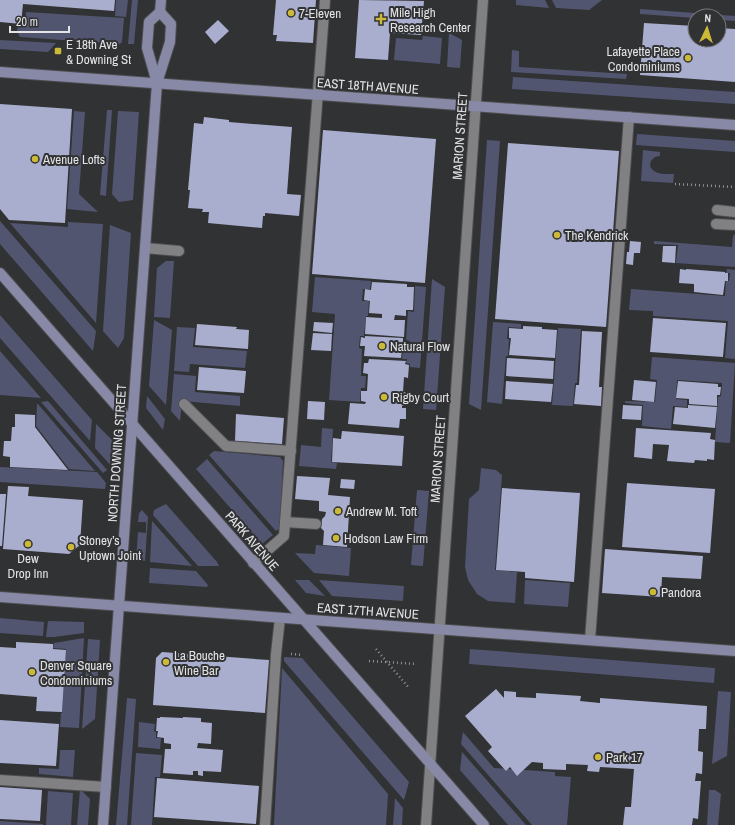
<svg xmlns="http://www.w3.org/2000/svg" width="735" height="825" viewBox="0 0 735 825" font-family="'Archivo Narrow',sans-serif">
	<style>
		.green { fill: #525570 }
		.building { fill: #aaaece }
		.lines { fill: none; stroke-linecap: round; stroke-linejoin: round }
		.lane-casing { stroke: #4e4e51; stroke-width: 12 }
		.street-casing { stroke: #4e4e51; stroke-width: 12 }
		.secondary-casing { stroke: #4e4e51; stroke-width: 12 }
		.path { stroke: #939395; stroke-width: 2.5; stroke-dasharray: 1 3; stroke-linecap: butt }
		.lane { stroke: #818184; stroke-width: 10 }
		.street { stroke: #818184; stroke-width: 10 }
		.secondary { stroke: #8789a6; stroke-width: 10 }
		.poi-dot { fill: #cdb938; stroke: #313234; stroke-width: 1.5 }
		.labels { text-anchor: middle; dominant-baseline: central; stroke-width: 4; stroke-linejoin: round; paint-order: stroke }
		.poi-label { font-size: 13px; fill: #e4e4e6; stroke: #313234; text-anchor: start }
		.street-label { font-size: 13px; fill: #e4e4e6; stroke: #313234 }
	</style>
	<rect width="100%" height="100%" fill="#313234"/>
	<g class="green">
		<polygon points="116,0 128,0 126,17 115,16"/>
		<polygon points="132,0 138,0 134,44 128,44"/>
		<polygon points="516,0 545,0 549,8 516,5"/>
		<polygon points="552,0 602,0 589,10 556,8"/>
		<polygon points="640,9 735,16 735,21 719,20 719,16 695,16 695,18 640,14"/>
		<polygon points="26,12 124,18 122,42 120,44 20,37 17,31 18,26 25,26"/>
		<polygon points="449,33 462,40 460,68 447,67"/>
		<polygon points="423,36 442,38 440,64 394,60 396,38 422,40"/>
		<polygon points="0,40 56,43 48,52 0,49"/>
		<polygon points="512,50 519,51 519,67 627,74 626,79 511,72"/>
		<polygon points="513,77 735,92 735,104 512,89"/>
		<polygon points="107,110 112,110 106,196 100,195"/>
		<polygon points="74,111 85,112 79,194 98,212 67,209"/>
		<polygon points="118,111 139,112 133,200 119,202 112,194"/>
		<polygon points="637,134 735,141 735,152 636,145"/>
		<polygon points="487,140 500,141 481,410 469,404"/>
		<path d="M643,150L660,152V156C652,156 646,165 654,171C659,175 668,174 674,174L673,183L641,181Z"/>
		<polygon points="0,221 96,331 93,351 0,244"/>
		<polygon points="68,222 103,224 96,323 10,223 68,227"/>
		<polygon points="110,225 131,233 124,338 118,348 103,331"/>
		<polygon points="735,234 735,267 676,263 678,245 654,244 654,241 732,247 733,236"/>
		<polygon points="166,261 174,261 170,318 154,317 157,268"/>
		<polygon points="727,269 735,270 735,359 725,358 728,321 653,316 653,311 629,310 631,289 725,296 726,281 729,281 730,273 726,273"/>
		<polygon points="315,277 371,281 370,289 363,289 362,301 369,301 368,316 366,316 364,336 360,336 359,348 362,349 361,376 366,376 365,388 361,388 360,402 329,400 335,314 312,312"/>
		<polygon points="432,279 445,287 436,410 423,409"/>
		<polygon points="415,286 426,287 420,368 410,367 410,364 406,363 407,359 402,359 403,351 409,351 410,341 406,340 408,311 414,312"/>
		<polygon points="0,315 92,420 90,441 0,338"/>
		<polygon points="154,320 172,330 166,405 149,386"/>
		<polygon points="493,322 521,324 521,328 508,327 507,339 509,339 508,356 506,356 502,404 487,402"/>
		<polygon points="177,327 195,328 193,347 247,351 245,368 190,364 189,372 174,371"/>
		<polygon points="558,328 581,329 577,383 575,383 573,406 552,405"/>
		<polygon points="0,351 41,398 0,395"/>
		<polygon points="652,357 735,363 730,443 715,442 718,397 721,396 722,383 677,380 676,399 687,400 687,407 673,406 671,429 642,426 643,405 625,403 625,401 655,402 657,380 650,379"/>
		<polygon points="174,374 196,376 195,392 240,396 240,406 182,401 180,421 171,411"/>
		<polygon points="147,396 165,419 163,430 146,408"/>
		<polygon points="48,401 107,470 103,473 41,402"/>
		<polygon points="37,404 38,404 95,471 69,469 36,426"/>
		<polygon points="96,424 112,440 115,446 115,463 112,467 95,448"/>
		<polygon points="322,428 333,429 331,462 337,463 336,469 299,466 301,445 321,447"/>
		<polygon points="214,451 280,457 283,461 280,528 276,531 209,455"/>
		<polygon points="207,459 273,535 262,544 196,469"/>
		<polygon points="0,467 97,472 106,483 105,489 0,482"/>
		<polygon points="481,468 496,470 502,475 495,570 517,572 515,603 488,601 477,594 468,580 465,567 469,499 479,490"/>
		<polygon points="417,490 429,491 423,566 411,565"/>
		<polygon points="166,504 217,562 219,566 198,566 153,515 154,510"/>
		<polygon points="142,510 148,517 145,561 136,560 138,532 146,533 146,522 138,522 139,513"/>
		<polygon points="152,521 192,566 150,562"/>
		<polygon points="316,545 351,548 349,576 314,573 295,553 315,554"/>
		<polygon points="150,568 196,571 208,585 207,587 149,583"/>
		<polygon points="295,580 309,580 325,596 306,593"/>
		<polygon points="319,580 404,586 403,601 332,596"/>
		<polygon points="525,580 570,583 568,607 524,604"/>
		<polygon points="0,618 44,622 43,636 0,633"/>
		<polygon points="48,621 84,622 84,633 54,637 46,637"/>
		<polygon points="84,638 79,728 60,727 61,713 62,713 66,649 53,648 54,643"/>
		<polygon points="88,639 100,640 95,719 82,729"/>
		<polygon points="470,649 715,668 714,683 469,664"/>
		<polygon points="284,657 302,658 409,782 404,800 284,661"/>
		<polygon points="282,668 388,794 386,825 274,825"/>
		<polygon points="718,691 731,692 727,756 712,764"/>
		<polygon points="127,698 136,699 127,825 116,825"/>
		<polygon points="139,722 155,724 154,731 156,732 156,738 161,738 160,749 138,747"/>
		<polygon points="463,732 494,768 555,772 555,776 571,777 567,825 532,825 461,744"/>
		<polygon points="60,750 75,750 73,777 39,774 39,768 59,769"/>
		<polygon points="462,752 526,825 508,825 460,770"/>
		<polygon points="136,753 162,755 160,777 155,777 152,825 131,825"/>
		<polygon points="80,789 90,799 88,825 77,825"/>
		<polygon points="709,790 715,790 721,794 718,825 707,825"/>
		<polygon points="48,791 73,793 71,825 46,825"/>
		<polygon points="395,798 403,808 402,825 393,825"/>
		<polygon points="0,821 43,824 43,825 0,825"/>
	</g>
	<g class="building">
		<polygon points="0,0 115,0 114,11 23,4 21,24 0,22"/>
		<polygon points="276,0 316,0 313,43 276,41 277,35 273,35"/>
		<polygon points="359,0 424,1 421,35 390,33 388,60 355,58"/>
		<polygon points="218,20 229,31 215,44 205,32"/>
		<polygon points="644,23 695,26 695,40 719,40 719,28 735,29 735,82 640,75"/>
		<polygon points="0,104 72,109 65,223 9,220 0,209"/>
		<polygon points="204,117 229,120 229,122 292,127 287,194 301,195 299,216 265,213 265,216 263,216 262,228 208,223 209,212 202,212 203,209 188,208 190,190 188,190 194,123 203,124"/>
		<polygon points="323,130 436,139 425,283 312,274"/>
		<polygon points="508,143 619,151 606,327 495,319"/>
		<polygon points="630,241 641,242 640,253 634,253 633,265 626,264 627,252 629,252"/>
		<polygon points="663,246 676,246 675,263 662,262"/>
		<polygon points="680,269 686,270 686,269 725,272 725,273 728,273 728,281 725,281 723,295 694,292 694,284 679,283"/>
		<polygon points="372,282 407,284 407,287 414,287 413,310 406,310 406,316 395,315 394,320 405,320 404,337 365,334 366,317 382,318 382,314 369,313 370,301 364,300 365,289 371,290"/>
		<polygon points="653,318 726,323 723,357 650,352"/>
		<polygon points="314,322 333,323 332,333 313,331"/>
		<polygon points="197,324 237,327 236,329 249,330 248,349 195,345"/>
		<polygon points="523,326 542,327 542,329 557,330 555,358 509,355 511,338 509,338 509,328 523,329"/>
		<polygon points="582,331 602,332 599,387 602,387 601,406 574,404 576,385 579,385"/>
		<polygon points="313,333 332,334 331,351 311,350"/>
		<polygon points="365,336 403,338 403,342 408,342 407,349 402,349 401,358 364,356 365,346 360,346 361,337 365,338"/>
		<polygon points="507,358 554,361 553,379 506,376"/>
		<polygon points="369,359 406,361 405,364 409,365 408,378 404,377 403,392 407,393 406,406 402,406 402,408 406,408 406,419 400,419 399,428 348,424 350,403 365,404 366,402 361,401 361,391 367,391 368,374 363,373 364,363 368,363"/>
		<polygon points="199,367 246,371 244,393 197,390"/>
		<polygon points="634,380 656,382 654,402 632,400"/>
		<polygon points="506,381 553,384 551,402 505,399"/>
		<polygon points="678,381 718,384 718,387 721,387 720,395 717,395 717,406 689,404 689,399 676,398"/>
		<polygon points="308,401 325,402 324,420 307,419"/>
		<polygon points="623,405 642,406 641,420 622,419"/>
		<polygon points="688,405 717,407 715,428 673,424 675,407 688,408"/>
		<polygon points="15,414 35,415 35,427 68,470 10,467 10,457 3,456 4,441 11,441 12,427 15,427"/>
		<polygon points="236,414 284,418 282,444 235,441"/>
		<polygon points="636,428 711,433 710,439 715,440 714,460 707,459 707,461 695,460 694,463 667,461 669,445 653,444 652,459 634,457"/>
		<polygon points="342,431 404,436 402,466 332,462 333,438 341,439"/>
		<polygon points="297,476 330,478 328,495 350,497 347,547 323,545 324,531 321,528 322,519 325,516 326,512 319,511 319,501 295,499"/>
		<polygon points="341,479 355,480 354,489 340,488"/>
		<polygon points="627,483 715,489 710,553 622,547"/>
		<polygon points="8,486 29,487 28,496 83,500 80,545 69,554 3,549"/>
		<polygon points="502,488 580,493 574,582 525,578 525,572 496,570"/>
		<polygon points="0,494 6,494 2,546 0,546"/>
		<polygon points="605,549 703,556 701,579 662,577 661,597 602,593"/>
		<polygon points="16,642 53,644 53,649 66,650 62,712 36,711 37,697 0,694 0,647 16,648"/>
		<polygon points="162,652 269,660 265,713 153,705 156,658"/>
		<polygon points="496,689 504,698 504,691 516,692 516,697 536,698 536,693 581,696 580,701 600,703 600,698 707,706 706,729 699,729 698,751 703,752 702,774 696,773 695,781 701,781 698,819 693,818 692,825 623,825 625,807 631,807 634,769 600,767 599,772 587,771 588,765 566,764 566,770 543,769 543,763 532,762 517,776 510,767 506,771 488,751 492,747 465,716"/>
		<polygon points="160,717 183,718 183,717 201,718 201,722 212,723 211,744 198,743 197,748 223,750 221,772 203,771 203,776 198,775 198,771 193,771 193,775 163,773 165,749 171,749 171,744 164,743 164,738 157,737 158,731 156,731 157,718 160,718"/>
		<polygon points="0,720 59,724 56,766 0,763"/>
		<polygon points="157,778 259,786 256,824 154,817"/>
		<polygon points="0,787 42,790 40,821 0,819"/>
	</g>
	<g class="lines">
		<defs>
			<g id="lane">
				<polyline points="717,210 735,212"/>
				<polyline points="716,224 735,225"/>
				<polyline points="145,248 179,251"/>
				<polyline points="184,404 226,446 291,451"/>
				<polyline points="285,522 316,524"/>
				<polyline points="253,563 284,536 325,0"/>
				<polyline points="590,640 629,117"/>
				<polyline points="0,780 106,787"/>
				<polyline points="265,825 276,654 280,618"/>
			</g>
			<polyline id="street" points="426,825 483,0"/>
			<g id="secondary">
				<polyline points="0,72 735,125"/>
				<polyline points="157,83 147,48 149,22 160,12 161,0"/>
				<polyline points="0,273 484,825"/>
				<polyline points="0,597 735,651"/>
				<polyline points="103,825 157,83 170,42 171,24 160,12"/>
			</g>
		</defs>
		<use href="#lane" class="lane-casing"/>
		<use href="#street" class="street-casing"/>
		<use href="#secondary" class="secondary-casing"/>
		<g class="path">
			<polyline points="675,184 735,187"/>
			<polyline points="376,649 409,688"/>
			<polyline points="291,654 302,655"/>
			<polyline points="369,661 416,664"/>
		</g>
		<use href="#lane" class="lane"/>
		<use href="#street" class="street"/>
		<use href="#secondary" class="secondary"/>
	</g>
	<g class="poi-dot">
		<circle cx="291" cy="13" r="4"/>
		<path d="M379 13h4v4h4v4h-4v4h-4v-4h-4v-4h4z"/>
		<rect x="54" y="47" width="8" height="8" rx="2"/>
		<circle cx="688" cy="58" r="4"/>
		<circle cx="35" cy="159" r="4"/>
		<circle cx="557" cy="235" r="4"/>
		<circle cx="382" cy="346" r="4"/>
		<circle cx="384" cy="397" r="4"/>
		<circle cx="338" cy="511" r="4"/>
		<circle cx="336" cy="538" r="4"/>
		<circle cx="28" cy="544" r="4"/>
		<circle cx="71" cy="547" r="4"/>
		<circle cx="653" cy="592" r="4"/>
		<circle cx="166" cy="662" r="4"/>
		<circle cx="32" cy="672" r="4"/>
		<circle cx="598" cy="757" r="4"/>
	</g>
	<g class="labels">
		<g class="poi-label">
			<text x="390" y="12">Mile High<tspan x="390" dy="15">Research Center</tspan></text>
			<text x="299" y="13">7-Eleven</text>
			<text x="66" y="44">E 18th Ave<tspan x="66" dy="15">&amp; Downing St</tspan></text>
			<text x="680" y="51" text-anchor="end">Lafayette Place<tspan x="680" dy="15">Condominiums</tspan></text>
			<text x="43" y="159">Avenue Lofts</text>
			<text x="565" y="235">The Kendrick</text>
			<text x="390" y="346">Natural Flow</text>
			<text x="392" y="397">Rigby Court</text>
			<text x="346" y="511">Andrew M. Toft</text>
			<text x="344" y="538">Hodson Law Firm</text>
			<text x="79" y="540">Stoney’s<tspan x="79" dy="15">Uptown Joint</tspan></text>
			<text x="28" y="558" text-anchor="middle">Dew<tspan x="28" dy="15">Drop Inn</tspan></text>
			<text x="661" y="592">Pandora</text>
			<text x="174" y="655">La Bouche<tspan x="174" dy="15">Wine Bar</tspan></text>
			<text x="40" y="665">Denver Square<tspan x="40" dy="15">Condominiums</tspan></text>
			<text x="606" y="757">Park 17</text>
		</g>
		<g class="street-label">
			<text transform="translate(368 86) rotate(4)">EAST 18TH AVENUE</text>
			<text transform="translate(460 136) rotate(-86)">MARION STREET</text>
			<text transform="translate(117 453) rotate(-86)">NORTH DOWNING STREET</text>
			<text transform="translate(438 459) rotate(-86)">MARION STREET</text>
			<text transform="translate(252 541) rotate(49)">PARK AVENUE</text>
			<text transform="translate(368 611) rotate(4)">EAST 17TH AVENUE</text>
		</g>
	</g>
	<g transform="translate(707 28) rotate(4)"><circle r="19" fill="#313234" stroke="#79797b"/>
	<path d="M0-3L7 15L0 10L-7 15Z" fill="#cdb938"/>
	<text y="-6" font-size="11" font-weight="bold" text-anchor="middle" fill="#e4e4e6">N</text>
	</g>
	<path d="M10 26v6h59v-6" fill="none" stroke="#e4e4e6" stroke-width="2"/>
	<text x="16" y="26" font-size="12" fill="#e4e4e6" stroke="#313234" stroke-width="3" paint-order="stroke">20 m</text>
</svg>
